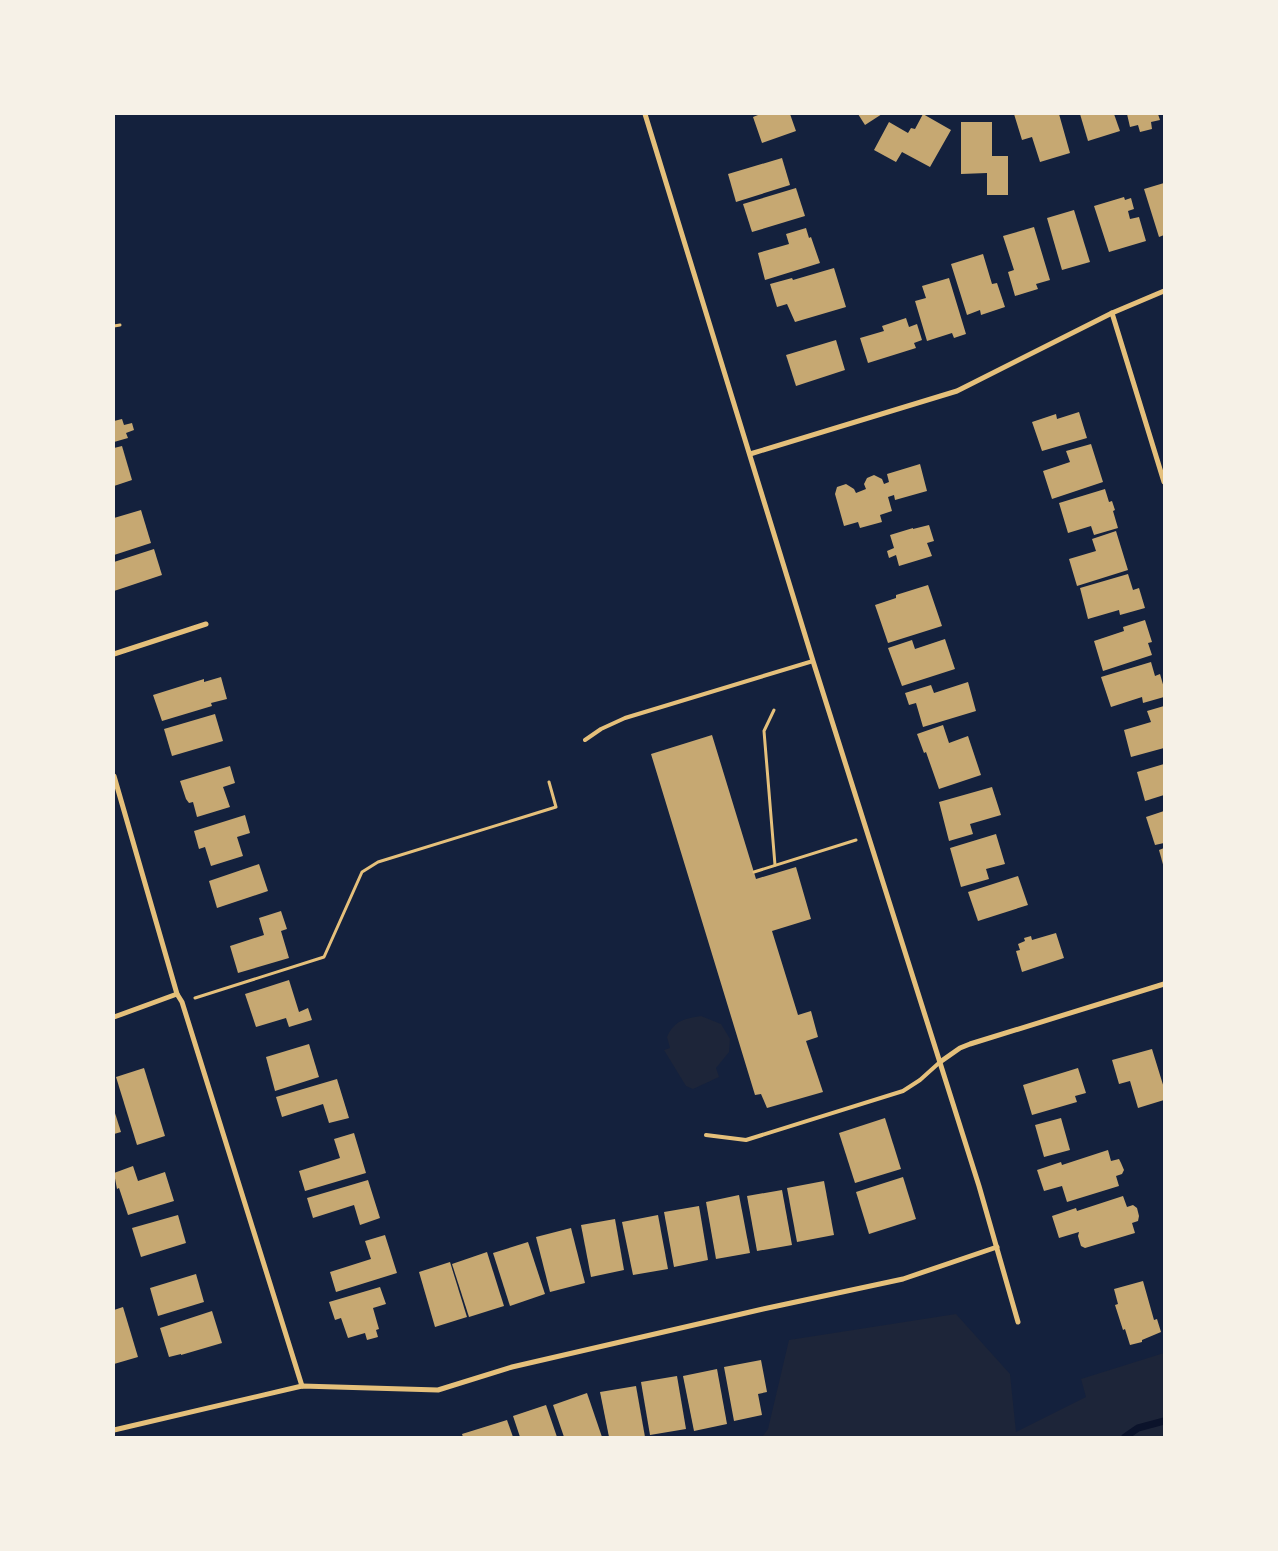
<svg xmlns="http://www.w3.org/2000/svg" width="1278" height="1551" viewBox="0 0 1278 1551" font-family="Ubuntu,sans-serif">
	<style>
		.green { fill: #1d2539 }
		.lines { fill: none; stroke-linecap: round; stroke-linejoin: round }
		.stream { stroke: #0b132b; stroke-width: 7 }
		.building { fill: #c6a872 }
		.path { stroke: #e5c07b; stroke-width: 3 }
		.service { stroke: #e5c07b; stroke-width: 4 }
		.minor { stroke: #e5c07b; stroke-width: 5 }
	</style>
	<rect width="100%" height="100%" fill="#14213d"/>
	<g class="green">
		<path d="M701,1016L721,1024L730,1039L729,1052L716,1068L719,1077L693,1089L686,1086L664,1050L670,1048L667,1037C675,1020 684,1019 701,1016Z"/>
		<polygon points="956,1314 1010,1374 1016,1432 1086,1397 1081,1379 1164,1353 1164,1437 762,1437 768,1429 789,1340"/>
	</g>
	<g class="lines">
		<polyline class="stream" points="1125,1437 1138,1428 1164,1421"/>
	</g>
	<g class="building">
		<polygon points="758,114 790,114 796,131 762,143 753,117 758,115"/>
		<polygon points="858,114 882,114 865,125"/>
		<polygon points="923,114 951,130 930,167 902,152 896,162 874,150 889,122 908,133 911,128 915,129"/>
		<polygon points="1014,114 1059,114 1070,153 1040,162 1032,137 1022,140"/>
		<polygon points="1080,114 1114,114 1120,131 1088,141"/>
		<polygon points="1127,114 1158,114 1160,120 1151,122 1152,129 1140,132 1138,125 1130,127"/>
		<polygon points="961,122 992,122 992,156 1008,156 1008,195 987,195 987,173 961,174"/>
		<polygon points="782,158 790,185 736,202 728,174"/>
		<polygon points="1164,183 1164,235 1159,237 1144,189"/>
		<polygon points="796,188 805,216 752,232 743,204"/>
		<polygon points="1124,197 1125,200 1131,198 1134,209 1128,211 1130,219 1139,217 1146,241 1109,252 1094,206"/>
		<polygon points="1074,210 1090,262 1062,270 1047,218"/>
		<polygon points="1034,227 1050,280 1036,284 1038,289 1015,296 1008,272 1014,270 1003,236"/>
		<polygon points="806,228 809,238 811,237 820,263 765,280 758,253 789,244 786,234"/>
		<polygon points="983,254 992,284 997,283 1005,307 981,315 980,310 967,315 951,264"/>
		<polygon points="834,268 846,307 795,322 787,304 777,307 770,284 792,278 793,280"/>
		<polygon points="949,278 966,334 954,338 952,333 927,341 915,301 926,298 922,286"/>
		<polygon points="906,318 909,327 917,324 922,340 914,343 916,348 868,363 860,338 884,331 882,326"/>
		<polygon points="836,340 845,370 796,386 786,355"/>
		<polygon points="1079,412 1087,438 1042,451 1032,422 1056,414 1057,419"/>
		<polygon points="122,419 124,425 132,423 134,430 126,433 128,438 114,442 114,421"/>
		<polygon points="1091,444 1103,482 1052,499 1043,471 1070,462 1066,451"/>
		<polygon points="122,446 132,480 114,486 114,448"/>
		<polygon points="920,464 927,491 895,500 894,495 888,497 892,511 880,515 882,522 860,528 858,522 844,526 835,494 837,487 846,484 854,489 856,493 866,489 864,484 867,478 874,475 882,479 884,484 889,482 887,474"/>
		<polygon points="1105,489 1109,502 1112,501 1115,510 1113,511 1118,528 1094,535 1091,526 1068,533 1059,503"/>
		<polygon points="141,510 151,543 114,555 114,518"/>
		<polygon points="929,525 934,541 927,543 932,556 899,566 896,555 889,558 887,551 894,548 890,535 913,528 913,529"/>
		<polygon points="1116,531 1128,570 1077,586 1069,559 1096,551 1092,539"/>
		<polygon points="154,549 162,575 114,591 114,562"/>
		<polygon points="1128,574 1133,590 1139,588 1145,608 1120,615 1119,610 1088,619 1080,588"/>
		<polygon points="928,585 942,626 888,643 875,605 896,598 896,595"/>
		<polygon points="1145,620 1152,642 1148,643 1152,655 1103,671 1094,641 1124,631 1123,627"/>
		<polygon points="945,639 955,669 902,686 888,648 912,640 915,649"/>
		<polygon points="1151,662 1155,676 1160,674 1164,688 1164,697 1143,703 1142,697 1111,707 1101,677"/>
		<polygon points="221,677 227,699 211,703 212,706 162,721 153,695 204,679 204,682"/>
		<polygon points="968,682 976,711 923,727 916,703 909,705 905,693 931,685 934,693"/>
		<polygon points="1164,706 1164,748 1131,757 1124,730 1151,722 1147,711"/>
		<polygon points="215,714 223,741 172,756 164,729"/>
		<polygon points="943,725 949,743 968,736 981,775 939,789 926,752 924,753 917,734"/>
		<polygon points="712,735 756,879 796,867 811,919 772,931 798,1015 811,1011 818,1037 806,1041 823,1092 767,1108 761,1094 755,1095 651,754"/>
		<polygon points="1164,764 1164,795 1145,801 1137,772"/>
		<polygon points="230,766 235,783 223,787 230,807 197,817 193,802 189,803 186,799 180,781"/>
		<polygon points="992,787 1001,815 970,824 973,834 949,841 939,802"/>
		<polygon points="1164,811 1164,843 1155,845 1146,817"/>
		<polygon points="245,815 250,833 237,837 243,856 211,866 205,847 199,849 194,831"/>
		<polygon points="996,834 1005,864 986,869 989,879 961,887 950,848"/>
		<polygon points="1164,848 1164,868 1159,850"/>
		<polygon points="259,864 268,891 217,908 209,881"/>
		<polygon points="1018,876 1028,905 978,921 968,892"/>
		<polygon points="281,911 287,929 281,931 289,958 238,973 230,946 264,935 259,918"/>
		<polygon points="1056,933 1064,958 1022,972 1016,951 1020,950 1018,944 1025,941 1024,938 1031,936 1032,940"/>
		<polygon points="289,980 299,1012 308,1008 312,1020 289,1027 286,1018 256,1027 245,994"/>
		<polygon points="309,1044 319,1077 275,1091 266,1057"/>
		<polygon points="1152,1049 1164,1088 1164,1100 1138,1108 1130,1081 1119,1084 1112,1060"/>
		<polygon points="144,1068 165,1136 137,1145 116,1077"/>
		<polygon points="1078,1068 1086,1093 1075,1096 1077,1102 1032,1115 1023,1085"/>
		<polygon points="337,1079 349,1118 329,1123 323,1104 282,1117 276,1097"/>
		<polygon points="114,1110 121,1132 114,1134"/>
		<polygon points="885,1118 901,1169 855,1183 839,1133"/>
		<polygon points="1061,1118 1070,1150 1044,1157 1035,1125"/>
		<polygon points="354,1133 366,1173 305,1191 299,1171 340,1158 334,1139"/>
		<polygon points="1108,1150 1111,1161 1119,1159 1121,1163 1124,1170 1122,1174 1116,1176 1119,1186 1067,1202 1062,1186 1044,1191 1037,1170 1061,1162 1062,1165"/>
		<polygon points="133,1166 138,1181 165,1172 174,1201 128,1215 119,1188 117,1189 114,1173"/>
		<polygon points="903,1177 916,1219 869,1234 856,1192"/>
		<polygon points="368,1180 380,1218 360,1225 354,1205 313,1218 307,1198"/>
		<polygon points="824,1181 834,1235 797,1242 787,1188"/>
		<polygon points="782,1190 792,1245 757,1251 747,1196"/>
		<polygon points="739,1195 750,1253 716,1259 706,1202"/>
		<polygon points="1123,1196 1127,1207 1133,1205 1137,1208 1139,1216 1138,1221 1132,1223 1135,1233 1085,1248 1081,1246 1078,1236 1079,1232 1059,1238 1052,1216 1076,1208 1077,1211"/>
		<polygon points="699,1206 708,1260 674,1267 664,1212"/>
		<polygon points="178,1215 186,1243 141,1257 132,1228"/>
		<polygon points="658,1215 668,1269 633,1275 622,1222"/>
		<polygon points="615,1219 624,1270 591,1277 581,1225"/>
		<polygon points="571,1228 585,1283 550,1292 536,1237"/>
		<polygon points="385,1235 397,1273 336,1292 330,1272 371,1259 365,1241"/>
		<polygon points="528,1242 545,1294 510,1306 493,1253"/>
		<polygon points="487,1252 504,1306 469,1317 452,1264"/>
		<polygon points="450,1262 467,1317 435,1327 419,1272"/>
		<polygon points="196,1274 204,1302 158,1316 150,1288"/>
		<polygon points="1143,1281 1154,1320 1157,1319 1161,1332 1142,1340 1142,1342 1130,1345 1125,1329 1123,1330 1115,1305 1118,1304 1114,1289"/>
		<polygon points="380,1287 386,1304 373,1308 379,1329 376,1330 378,1337 367,1340 365,1333 348,1338 341,1318 335,1320 329,1302"/>
		<polygon points="123,1307 138,1357 114,1364 114,1310"/>
		<polygon points="212,1311 222,1343 181,1355 181,1354 169,1357 160,1328"/>
		<polygon points="761,1360 767,1392 758,1394 762,1415 734,1421 724,1367"/>
		<polygon points="717,1369 727,1424 694,1431 683,1376"/>
		<polygon points="677,1376 686,1429 650,1435 641,1382"/>
		<polygon points="636,1386 645,1437 609,1437 600,1392"/>
		<polygon points="587,1393 602,1437 564,1437 553,1405"/>
		<polygon points="546,1405 557,1437 520,1437 513,1416"/>
		<polygon points="507,1420 513,1437 463,1437 462,1434"/>
	</g>
	<g class="lines">
		<g class="path">
			<polyline points="114,326 120,325"/>
			<polyline points="774,710 764,731 775,865"/>
			<polyline points="754,872 856,840"/>
			<polyline points="195,998 324,957 362,872 378,862 556,807 549,782"/>
		</g>
		<g class="service">
			<polyline points="585,740 601,729 625,718 813,661"/>
			<polyline points="706,1135 746,1140 903,1091 920,1080 940,1062"/>
		</g>
		<g class="minor">
			<polyline points="645,114 813,661 979,1186 1018,1322"/>
			<polyline points="1112,313 1164,482"/>
			<polyline points="750,454 957,391 1112,313 1164,291"/>
			<polyline points="114,654 206,624"/>
			<polyline points="114,776 177,994 182,1002 302,1386"/>
			<polyline points="114,1017 177,994"/>
			<polyline points="940,1062 960,1048 970,1044 1164,984"/>
			<polyline points="114,1430 302,1386 438,1390 512,1367 763,1309 903,1279 997,1247"/>
		</g>
	</g>
	<rect width="1278" height="1551" fill="none" stroke="#f6f1e7" stroke-width="230"/>
</svg>
